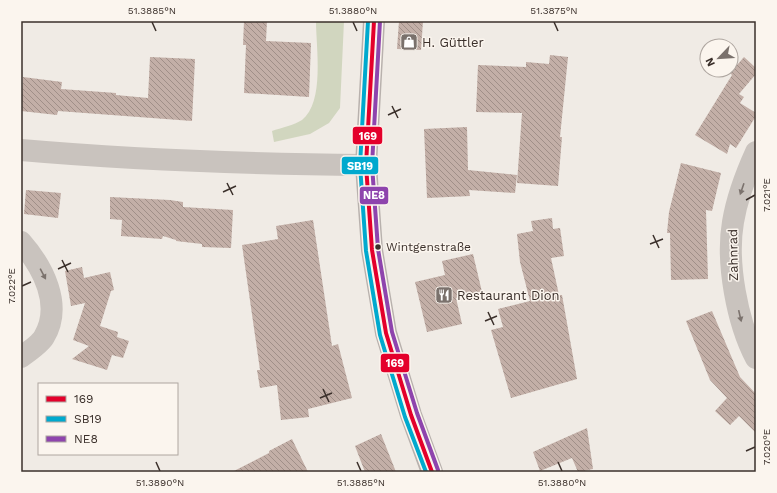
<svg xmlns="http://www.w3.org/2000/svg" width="777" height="493" viewBox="0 0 777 493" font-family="'Work Sans',sans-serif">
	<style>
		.green { fill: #d1d6bf }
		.building { fill: url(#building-back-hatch) }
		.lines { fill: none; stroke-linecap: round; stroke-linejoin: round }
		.minor { stroke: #c9c3be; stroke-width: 22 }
		.major { stroke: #b8b1ad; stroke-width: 22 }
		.bus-1-casing { stroke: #fbf5ee; stroke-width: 7 }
		.bus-2-casing { stroke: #fbf5ee; stroke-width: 7 }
		.bus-3-casing { stroke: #fbf5ee; stroke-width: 7 }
		.bus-1 { stroke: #e4002b; stroke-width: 4 }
		.bus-2 { stroke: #00a9ce; stroke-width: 4 }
		.bus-3 { stroke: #8e44ad; stroke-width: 4 }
		.oneway { fill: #7b726d }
		.ticks { fill: none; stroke: #3b302b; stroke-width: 1.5 }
		.bus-dot { fill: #3b302b; stroke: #fbf5ee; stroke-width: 1.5 }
		.labels { text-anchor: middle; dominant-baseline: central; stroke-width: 3; stroke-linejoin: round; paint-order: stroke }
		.bus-label { font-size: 12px; fill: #3b302b; stroke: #fbf5ee; text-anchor: start }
		.poi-label { font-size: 13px; fill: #3b302b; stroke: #fbf5ee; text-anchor: start }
		.street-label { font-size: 13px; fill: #3b302b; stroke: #fbf5ee }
		.line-badge { stroke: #fbf5ee; stroke-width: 1.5 }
		.badge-label { font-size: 11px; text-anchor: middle; font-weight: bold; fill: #fff }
		.neatline { fill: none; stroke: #3b302b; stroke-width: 1.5 }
		.ticks-label { font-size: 10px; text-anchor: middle; fill: #3b302b }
	</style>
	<defs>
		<pattern id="building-back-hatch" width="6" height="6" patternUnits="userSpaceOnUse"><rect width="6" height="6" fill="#c3afa7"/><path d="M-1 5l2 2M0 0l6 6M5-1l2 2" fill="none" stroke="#a08f88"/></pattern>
	</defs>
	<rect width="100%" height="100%" fill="#f0ebe5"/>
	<path class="green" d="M316,21H344L340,108L329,123L310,134L274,142L272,131C281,128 294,125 302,120C325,102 316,48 316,21Z"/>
	<g class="building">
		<polygon points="244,21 267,21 266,41 311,43 309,97 244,93 246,45 243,45"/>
		<polygon points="399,21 423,21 421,50 397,49"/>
		<polygon points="550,55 568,57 560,137 562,137 558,186 517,183 522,113 476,112 478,65 526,67 526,62 549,64"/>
		<polygon points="150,57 195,59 192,121 58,111 57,115 21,111 23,77 62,82 61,89 116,93 116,95 148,98"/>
		<polygon points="744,57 756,68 756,74 739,94 744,97 740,103 756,113 756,116 736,148 730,144 727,154 695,135 732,75 730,73"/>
		<polygon points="467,127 468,170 517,175 515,193 469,190 470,196 427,198 424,129"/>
		<polygon points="681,163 721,173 712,211 706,210 708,279 671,280 670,233 667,233 669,212"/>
		<polygon points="26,190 61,193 58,218 24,214"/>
		<polygon points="110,197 170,200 183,202 183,207 233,210 231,248 202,247 202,244 176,241 176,240 163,236 162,239 121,236 122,220 110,219"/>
		<polygon points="552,218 553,229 560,228 564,256 551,258 559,295 562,295 577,379 511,398 491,330 503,327 498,309 530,301 520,262 517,234 533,231 531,221"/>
		<polygon points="313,220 332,346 338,344 352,398 308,409 309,417 281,420 277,385 260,388 257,370 260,370 242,245 278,239 276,226"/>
		<polygon points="473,254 482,292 456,298 462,324 427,332 415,282 445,275 442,261"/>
		<polygon points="82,267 84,278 110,272 114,290 111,291 100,326 118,332 117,337 129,341 123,358 112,355 107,370 72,359 89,346 73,340 85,303 71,306 65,271"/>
		<polygon points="712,311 740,377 756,394 756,433 739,416 730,425 715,411 727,398 710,380 686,321"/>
		<polygon points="587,428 593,469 578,472 572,458 540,471 533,452"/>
		<polygon points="381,434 396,472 365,472 355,446"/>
		<polygon points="292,439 308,472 232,472 269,453 269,451"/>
	</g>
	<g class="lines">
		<g class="minor">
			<path d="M21,150C136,160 251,164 366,165"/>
			<path d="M756,152C746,174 737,198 733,222C726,262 737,322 756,358"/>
			<path d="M21,242C43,267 63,305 44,337C40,344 28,352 21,357"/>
		</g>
		<polyline class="major" points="374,21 366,165 372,250 386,333 411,415 432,472"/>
		<defs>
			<polyline id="bus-1" points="374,21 366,165 372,250 386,333 411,415 432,472"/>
			<polyline id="bus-2" points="368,21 360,165 366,251 380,335 405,417 426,472"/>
			<polyline id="bus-3" points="380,21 372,165 378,249 392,332 417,413 438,470"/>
		</defs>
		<use href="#bus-1" class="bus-1-casing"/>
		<use href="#bus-2" class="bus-2-casing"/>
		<use href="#bus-3" class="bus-3-casing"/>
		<use href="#bus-1" class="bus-1"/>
		<use href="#bus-2" class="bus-2"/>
		<use href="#bus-3" class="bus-3"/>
	</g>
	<defs><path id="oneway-solid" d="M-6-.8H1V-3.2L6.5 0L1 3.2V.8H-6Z"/></defs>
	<g class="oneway">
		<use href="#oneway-solid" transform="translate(742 189) rotate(109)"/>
		<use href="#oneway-solid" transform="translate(43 274) rotate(62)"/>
		<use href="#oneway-solid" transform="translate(740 316) rotate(77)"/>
	</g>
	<path class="ticks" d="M152,22L156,31M353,22L357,31M554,22L558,31M392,106L398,118M388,115L401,109M227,183L233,195M223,192L236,186M746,200L755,195M653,235L659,248M650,244L663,239M62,260L68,272M58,269L71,263M22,286L31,282M488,312L494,325M485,321L497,316M323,389L329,402M320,398L332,393M746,451L755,447M156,462L160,471M357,462L361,471M558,462L562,471"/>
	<defs>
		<symbol id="shop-square" viewBox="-11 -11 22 22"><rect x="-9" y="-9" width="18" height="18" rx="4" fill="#7a716c" stroke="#fbf5ee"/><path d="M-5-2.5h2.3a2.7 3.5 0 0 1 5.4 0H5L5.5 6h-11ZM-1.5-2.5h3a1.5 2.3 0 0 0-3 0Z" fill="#fff"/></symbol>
		<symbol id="restaurant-square" viewBox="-11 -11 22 22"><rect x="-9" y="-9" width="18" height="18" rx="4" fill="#7a716c" stroke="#fbf5ee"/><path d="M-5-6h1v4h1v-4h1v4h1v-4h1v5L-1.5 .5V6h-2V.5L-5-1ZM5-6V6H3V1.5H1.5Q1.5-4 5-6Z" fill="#fff"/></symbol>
	</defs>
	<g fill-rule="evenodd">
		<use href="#shop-square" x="399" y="32" width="20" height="20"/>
		<use href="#restaurant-square" x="434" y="285" width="20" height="20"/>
	</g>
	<circle class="bus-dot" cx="378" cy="247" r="3.5"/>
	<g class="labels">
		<g class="bus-label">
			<text x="386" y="247">Wintgenstraße</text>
		</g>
		<g class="poi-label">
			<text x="422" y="42">H. Güttler</text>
			<text x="457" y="295">Restaurant Dion</text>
		</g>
		<g class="street-label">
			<text transform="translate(733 255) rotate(-91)">Zahnrad</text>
		</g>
	</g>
	<g class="line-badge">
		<rect x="352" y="126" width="31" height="19" rx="4" fill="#e4002b"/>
		<rect x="341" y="156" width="38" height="19" rx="4" fill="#00a9ce"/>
		<rect x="359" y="186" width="30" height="19" rx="4" fill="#8e44ad"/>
		<rect x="380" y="353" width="30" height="20" rx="4" fill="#e4002b"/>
	</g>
	<g class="badge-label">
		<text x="368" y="140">169</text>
		<text x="360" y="170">SB19</text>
		<text x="374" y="199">NE8</text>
		<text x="395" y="367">169</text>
	</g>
	<rect width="777" height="493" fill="none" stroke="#fbf5ee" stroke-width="44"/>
	<rect x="38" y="383" width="140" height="72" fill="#fbf5ee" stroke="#aea6a0"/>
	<rect x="46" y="396" width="20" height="6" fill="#e4002b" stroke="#aea6a0"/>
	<text x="74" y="403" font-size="12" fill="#3b302b">169</text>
	<rect x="46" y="416" width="20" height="6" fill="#00a9ce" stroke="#aea6a0"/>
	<text x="74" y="423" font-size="12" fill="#3b302b">SB19</text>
	<rect x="46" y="436" width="20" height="6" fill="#8e44ad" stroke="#aea6a0"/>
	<text x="74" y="443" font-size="12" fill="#3b302b">NE8</text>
	<g transform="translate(719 58) rotate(245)"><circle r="19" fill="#fbf5ee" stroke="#aea6a0"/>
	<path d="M0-3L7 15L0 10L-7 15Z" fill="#7a716c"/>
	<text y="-6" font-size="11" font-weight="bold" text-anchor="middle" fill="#3b302b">N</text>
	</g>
	<rect x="22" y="22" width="733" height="449" class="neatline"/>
	<g class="ticks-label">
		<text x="152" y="14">51.3885°N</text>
		<text x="353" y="14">51.3880°N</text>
		<text x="554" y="14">51.3875°N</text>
		<text transform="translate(766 195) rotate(-90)" y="4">7.021°E</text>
		<text transform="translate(11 286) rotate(-90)" y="4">7.022°E</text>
		<text transform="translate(766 447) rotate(-90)" y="4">7.020°E</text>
		<text x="160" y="486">51.3890°N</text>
		<text x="361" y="486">51.3885°N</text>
		<text x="562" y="486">51.3880°N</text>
	</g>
</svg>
